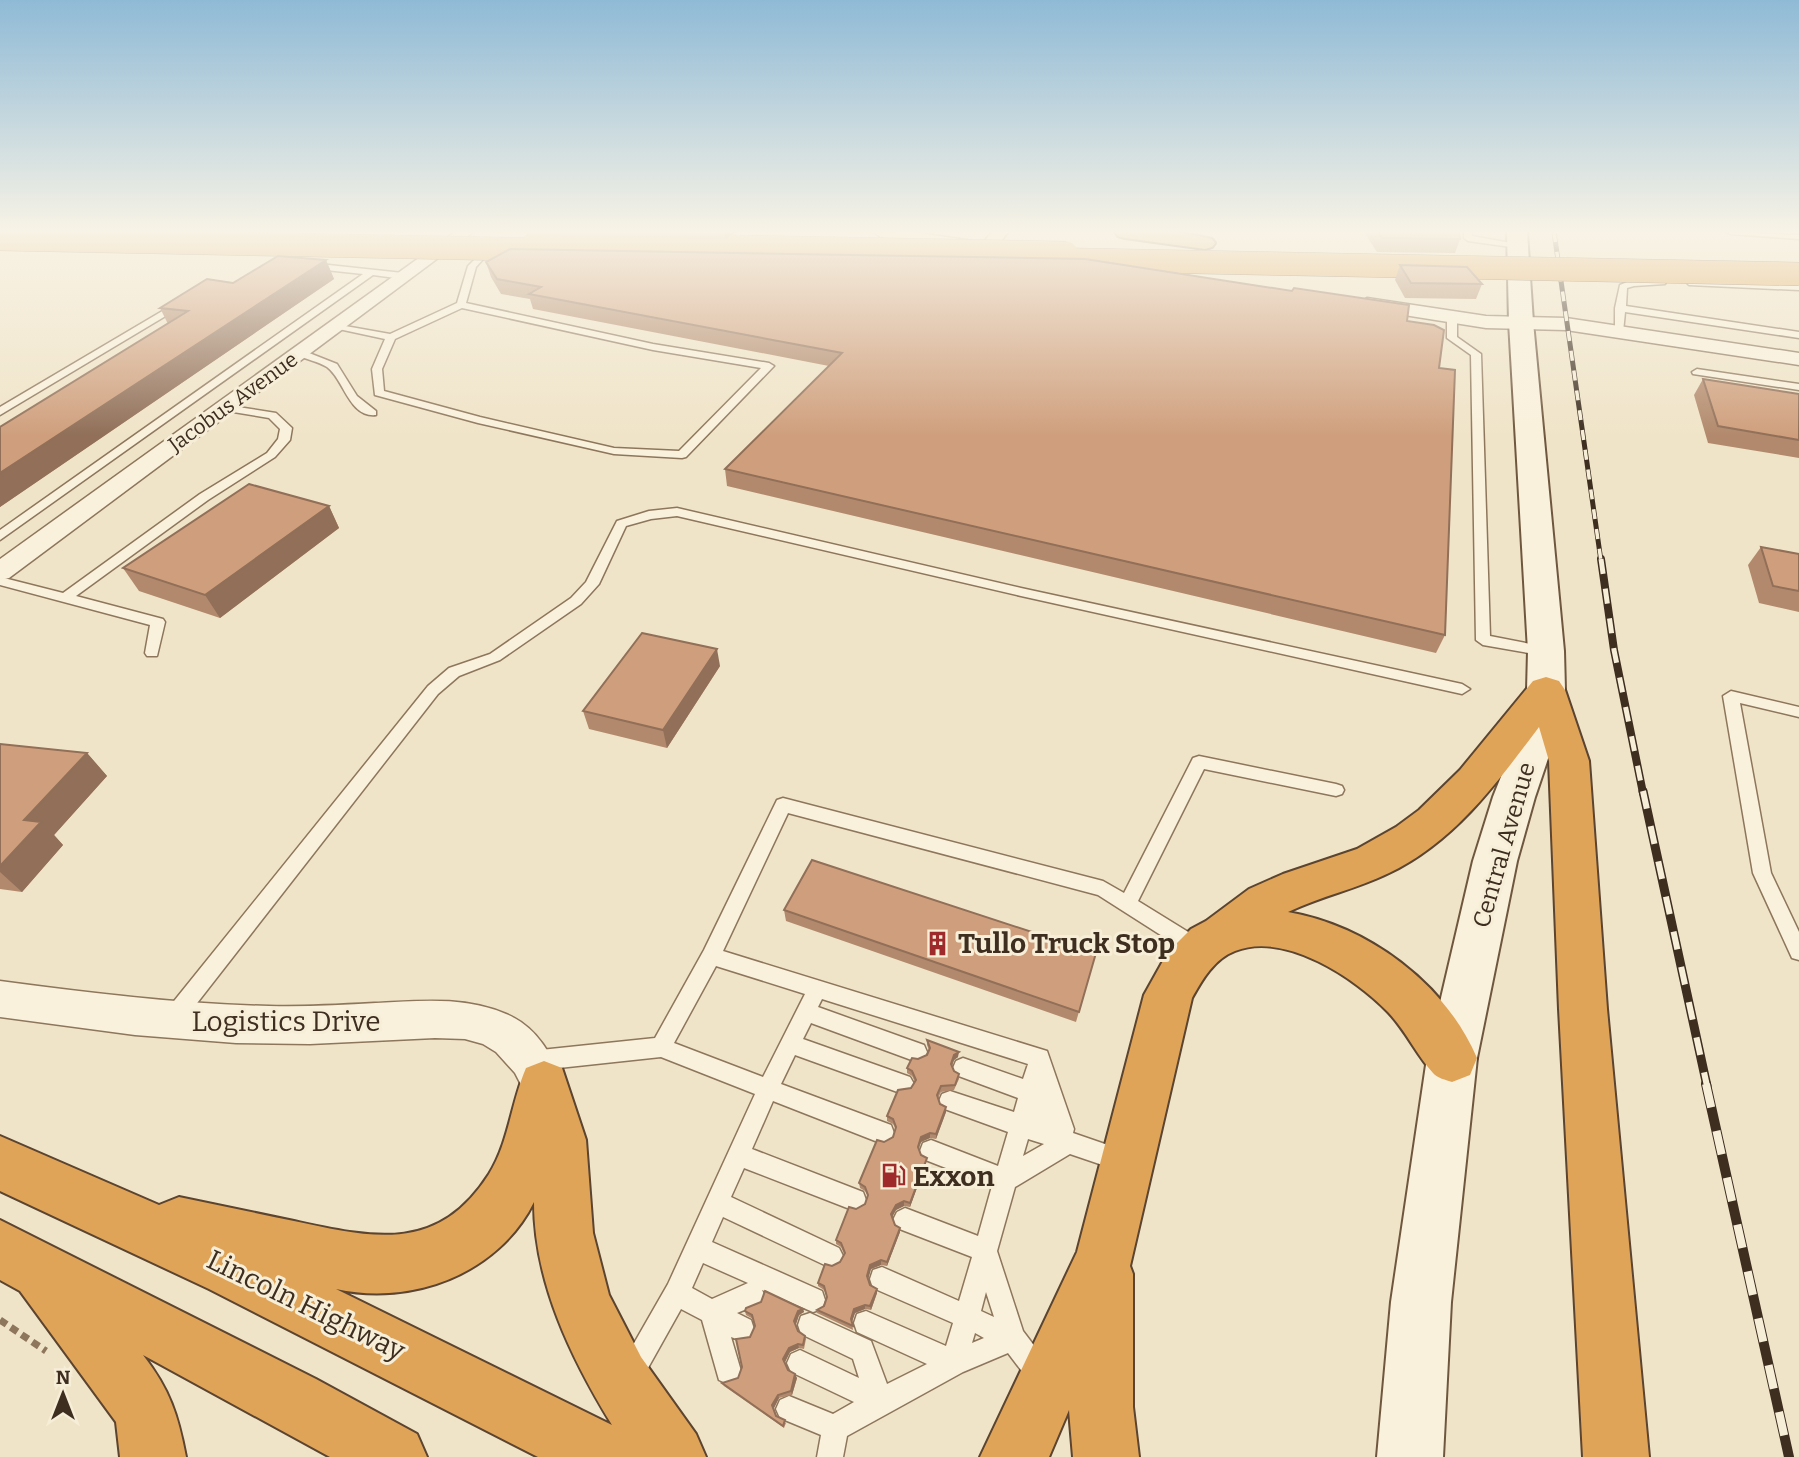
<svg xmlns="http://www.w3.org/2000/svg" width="1799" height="1457" viewBox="0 0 1799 1457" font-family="Bitter,serif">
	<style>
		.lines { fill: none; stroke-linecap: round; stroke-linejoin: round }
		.lane-casing { stroke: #8d765c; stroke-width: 3 }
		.street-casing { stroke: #8d765c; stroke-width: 3 }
		.secondary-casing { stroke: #6f573f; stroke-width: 4 }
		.highway-casing { stroke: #5b4430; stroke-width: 4 }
		.path { stroke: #8d765c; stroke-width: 7; stroke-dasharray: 8 5; stroke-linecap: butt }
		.lane { fill: #faf1dc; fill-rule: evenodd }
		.street { fill: #faf1dc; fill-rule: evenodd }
		.secondary { fill: #faf1dc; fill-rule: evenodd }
		.highway { fill: #e0a458; fill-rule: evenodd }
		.rail-far3-casing { stroke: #3d2e20; stroke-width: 5 }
		.rail-far2-casing { stroke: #3d2e20; stroke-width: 8 }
		.rail-far1-casing { stroke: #3d2e20; stroke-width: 9 }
		.rail-casing { stroke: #3d2e20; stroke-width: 10 }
		.rail-far3 { stroke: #f7eed8; stroke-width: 3.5; stroke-dasharray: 10; stroke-linecap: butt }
		.rail-far2 { stroke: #f7eed8; stroke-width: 5; stroke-dasharray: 15; stroke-linecap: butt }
		.rail-far1 { stroke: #f7eed8; stroke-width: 6; stroke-dasharray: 18; stroke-linecap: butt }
		.rail { stroke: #f7eed8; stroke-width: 8; stroke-dasharray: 24; stroke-linecap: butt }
		.highway-bridge-casing { stroke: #5b4430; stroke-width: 24; stroke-linecap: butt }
		.highway-bridge { stroke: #e0a458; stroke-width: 23 }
		.wall { fill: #b2896c }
		.shaded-wall { fill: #916f58 }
		.building { fill: #cf9f7d; stroke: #916f58; stroke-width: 2 }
		.labels { text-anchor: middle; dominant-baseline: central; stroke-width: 6; stroke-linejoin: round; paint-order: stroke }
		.far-street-label { font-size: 21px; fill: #3d2e20; stroke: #f7eed8 }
		.street-label { font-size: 24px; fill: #3d2e20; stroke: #f7eed8 }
		.near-poi-label { font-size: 28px; font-weight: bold; fill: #3d2e20; stroke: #f7eed8; text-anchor: start }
		.near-street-label { font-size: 28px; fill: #3d2e20; stroke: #f7eed8 }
	</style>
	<rect width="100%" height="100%" fill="#f0e4c8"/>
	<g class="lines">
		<defs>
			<g id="lane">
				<polygon points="1464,232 1472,232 1472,236 1522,245 1518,248 1468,241 1464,238"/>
				<polygon points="1726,232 1799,235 1799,239 1730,234"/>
				<path d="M492,242L496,245L476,267L466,303L653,344L769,363L774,366L686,457L682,458L614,454L478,423L375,395L372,369L385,339L334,328V324L390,334L457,303L468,266ZM462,308L653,350L761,368L679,451L614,448L480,417L384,391L382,369L395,339Z"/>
				<polygon points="310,263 403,273 407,276 403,279 373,275 0,540 0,530 363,274 307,268 306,266"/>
				<polygon points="1662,279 1666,282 1665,284 1634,286 1627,288 1626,306 1799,332 1799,338 1625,312 1623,332 1615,334 1615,308 1620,285 1632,280"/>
				<polygon points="1692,280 1799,284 1799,290 1689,285 1687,283"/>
				<polygon points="181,300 186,303 184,305 0,415 0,407"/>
				<polygon points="1452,314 1457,317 1457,337 1481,354 1490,636 1551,648 1553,651 1551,654 1546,656 1483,645 1476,640 1471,355 1447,338 1447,317"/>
				<path d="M296,351H304L337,364L357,396L376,411V415C349,418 344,379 327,367C319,362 306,359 296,355Z"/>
				<polygon points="1697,369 1799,384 1799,390 1693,374 1692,372"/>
				<polygon points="225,405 276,413 292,428 290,440 275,457 208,500 76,596 163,619 165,622 157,656 147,656 145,653 150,625 0,585 0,577 63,593 200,494 267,453 278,439 280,429 269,418 221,410 221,406"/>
				<polygon points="677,508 1021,588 1462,684 1470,689 1462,694 1021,596 677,516 651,519 626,526 599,584 581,604 500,660 459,676 438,694 180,1025 173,1027 166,1025 163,1018 166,1011 428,686 449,668 490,654 571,598 586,582 617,521 649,511"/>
				<polygon points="1731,691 1799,707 1799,717 1740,703 1771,873 1799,932 1799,960 1792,958 1753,873 1723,696"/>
				<path d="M1199,756L1336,784L1342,786L1344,790L1342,794L1336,796L1204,769L1138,901L1206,943L1209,949L1206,955L1199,957L1192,955L1098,895L788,813L723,951L1047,1051L1074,1129L1073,1133L1131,1153L1134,1161L1131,1169L1123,1172L1070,1154L1015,1187L997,1251L1023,1331L1048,1364L1052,1373L1048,1382L1039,1386L1030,1382L1008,1353L963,1372L847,1436L843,1457H817L821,1435L780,1418L776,1409L780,1400L789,1396L833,1414L854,1402L791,1372L787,1363L791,1354L800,1350L859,1378L853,1359L801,1334L798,1325L801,1316L810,1313L871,1341L887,1384L927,1364L857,1332L854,1323L857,1314L866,1311L946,1346L953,1323L873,1288L870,1279L873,1270L882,1267L959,1301L972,1257L897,1228L893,1220L897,1212L905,1208L978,1236L992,1186L923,1159L920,1151L923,1143L931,1140L998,1166L1008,1132L942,1108L939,1101L942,1094L950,1091L1014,1112L1018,1098L956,1075L953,1068L956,1061L963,1058L1023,1079L1028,1064L822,999L818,1007L924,1045L927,1052L924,1059L917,1062L811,1023L803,1039L910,1077L914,1084L910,1091L903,1094L795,1055L781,1084L891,1125L894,1133L891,1141L883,1144L773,1101L752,1149L863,1192L866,1200L863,1208L855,1211L744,1168L731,1197L839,1248L843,1256L839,1264L831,1268L723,1217L712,1242L822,1291L825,1300L822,1309L813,1312L762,1290L764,1294L761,1303L737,1313L751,1320L754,1329L751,1338L742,1341L731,1337L741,1371L737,1380L728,1384L719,1380L702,1320L681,1309L639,1384L630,1388L621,1384L617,1375L621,1366L668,1284L755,1094L661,1057L531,1071L524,1068L521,1061L524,1054L531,1051L655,1038L704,950L777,800L783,798L1103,881L1124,893L1191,762L1193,758ZM716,966L805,994L763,1077L674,1043ZM1028,1139L1044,1144L1023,1156ZM703,1263L748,1283L712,1299L692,1288ZM986,1292L994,1317L981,1311ZM975,1333L984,1338L972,1343Z"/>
			</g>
			<g id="street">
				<polygon points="455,232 473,232 9,578 0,580 0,559"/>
				<polygon points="873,232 912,232 973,241 981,245 992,232 1008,232 993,252 987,253 979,249 973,251 881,237"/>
				<polygon points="1367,298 1486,316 1566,318 1799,353 1799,365 1566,330 1486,328 1360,308 1358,304"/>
				<path d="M0,981C90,993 179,1004 269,1006C305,1007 340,1005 376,1003C420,1001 464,996 506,1014C538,1027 552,1056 565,1086L559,1100L544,1106L529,1100L515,1073L496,1052L483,1044L465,1039L435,1038L310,1044L236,1043L135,1035L0,1017Z"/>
			</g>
			<polygon id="secondary" points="1507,232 1527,232 1533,322 1564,651 1565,690 1559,726 1535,797 1517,861 1477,1058 1451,1302 1443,1457 1377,1457 1391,1302 1427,1058 1473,861 1493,797 1521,726 1527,690 1528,651 1509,322"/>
			<g id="highway">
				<path d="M1115,232C1147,230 1181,231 1212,239L1215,243L1212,247L1205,249L1125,238L1118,236Z"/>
				<path d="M1546,677L1559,681L1565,690L1589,761L1607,1009L1649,1457H1583L1559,1009L1549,761L1539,727C1497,783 1454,842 1389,873C1357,889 1321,896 1288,912C1368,926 1445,983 1477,1058L1470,1075L1452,1082C1446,1080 1437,1078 1433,1073C1416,1054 1406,1031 1388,1012C1355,978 1285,931 1235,951C1214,959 1202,980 1192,998L1130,1266L1133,1274V1407L1139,1457H1073L1069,1410L1049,1457H980L1077,1252L1144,995L1168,952L1191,929L1206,921L1249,889L1283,874L1357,849L1396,827L1419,810L1460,770L1533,681Z"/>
				<path d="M544,1061L562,1068L586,1140L593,1233L609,1295L641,1357L696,1434L706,1457H538L209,1289L0,1191V1136L159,1205L179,1197C217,1205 256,1213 294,1221C373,1238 438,1254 489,1174C509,1142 511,1103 526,1068ZM534,1202C534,1282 571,1358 612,1425L336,1289C412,1306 498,1274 534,1202Z"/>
				<path d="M0,1220L316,1379L417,1434L427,1457H330L143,1355C170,1390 178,1415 186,1457H120L116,1422L20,1291L0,1280Z"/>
			</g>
		</defs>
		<use href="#lane" class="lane-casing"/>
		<use href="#street" class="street-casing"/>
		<use href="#secondary" class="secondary-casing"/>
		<use href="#highway" class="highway-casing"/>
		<polyline class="path" points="0,1320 46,1351"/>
		<use href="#lane" class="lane"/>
		<use href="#street" class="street"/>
		<use href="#secondary" class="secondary"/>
		<use href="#highway" class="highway"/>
		<defs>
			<polyline id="rail-far3" points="1554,232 1601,561"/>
			<polyline id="rail-far2" points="1601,559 1614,650 1643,793"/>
			<polyline id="rail-far1" points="1643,791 1707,1086"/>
			<polyline id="rail" points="1706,1084 1789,1457"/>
		</defs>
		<use href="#rail-far3" class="rail-far3-casing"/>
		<use href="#rail-far2" class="rail-far2-casing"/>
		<use href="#rail-far1" class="rail-far1-casing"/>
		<use href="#rail" class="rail-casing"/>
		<use href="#rail-far3" class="rail-far3"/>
		<use href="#rail-far2" class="rail-far2"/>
		<use href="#rail-far1" class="rail-far1"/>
		<use href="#rail" class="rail"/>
		<defs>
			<g id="highway-bridge">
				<polyline points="0,239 561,250"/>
				<polyline points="534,243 1066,253"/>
				<polyline points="1038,259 1799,274"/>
			</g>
		</defs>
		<use href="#highway-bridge" class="highway-bridge-casing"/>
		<use href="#highway-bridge" class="highway-bridge"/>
	</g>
	<g class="wall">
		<polygon points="527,232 735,232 726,239 556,236"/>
		<polygon points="1364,232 1459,232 1460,239 1455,253 1377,252"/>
		<polygon points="326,260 334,279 0,507 0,427 168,324 160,308 233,283"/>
		<polygon points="486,262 1407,321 1439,368 1445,635 1436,653 727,486 725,469 829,366 533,309 530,299 501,294 491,277"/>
		<polygon points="1400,265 1482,284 1476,299 1405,298 1395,280"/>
		<polygon points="1703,379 1799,394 1799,458 1708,443 1694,395"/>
		<polygon points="329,506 339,528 220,618 139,591 123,568"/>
		<polygon points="1761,547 1799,554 1799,612 1759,603 1748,565"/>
		<polygon points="720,666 667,748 589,729 583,711"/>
		<polygon points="0,744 87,753 107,776 54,835 63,845 22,892 0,889"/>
		<polygon points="784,910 1096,953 1076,1022 786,921"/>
		<polygon points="927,1040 958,1057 954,1060 952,1066 954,1071 959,1074 959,1079 954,1090 941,1092 938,1098 940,1104 946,1107 946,1112 936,1139 930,1138 921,1142 918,1149 921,1155 927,1158 926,1163 910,1207 904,1206 896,1210 892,1217 895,1225 900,1232 887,1266 881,1265 871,1269 868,1278 870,1285 877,1293 871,1310 865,1309 855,1313 852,1321 853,1330 817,1313 817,1310 824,1306 827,1298 824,1290 818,1286 818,1283 832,1266 840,1262 844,1254 841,1247 836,1244 836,1240 856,1209 865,1204 868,1197 865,1191 860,1188 859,1183 884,1142 893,1137 896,1130 893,1124 887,1121 887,1116 915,1082 912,1076 907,1073 907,1068 918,1059 927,1055 929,1050 927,1045"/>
		<polygon points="803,1309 804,1312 799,1315 796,1324 798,1331 805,1336 806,1339 804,1349 799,1348 790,1352 785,1362 788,1370 797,1378 792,1395 779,1398 774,1408 777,1416 786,1423 784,1428 724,1386 722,1383 738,1378 750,1337 755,1326 753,1319 746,1315 745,1311"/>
	</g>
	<g class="shaded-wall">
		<polygon points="725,232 735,232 726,239"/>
		<polygon points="326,260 334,279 0,507 0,473"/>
		<polygon points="329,506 339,528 220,618 205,595"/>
		<polygon points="717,649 720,666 667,748 663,730"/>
		<polygon points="87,753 107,776 54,835 63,845 22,892 0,872 0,866 24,820"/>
		<polygon points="959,1052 958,1057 954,1060 951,1069 954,1055"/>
		<polygon points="946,1107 946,1112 936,1139 936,1134"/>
		<polygon points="930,1133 930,1138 921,1142 918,1152 921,1137"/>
		<polygon points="927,1158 926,1163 910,1207 910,1203"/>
		<polygon points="904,1201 904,1206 896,1210 891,1219 891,1214 896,1205"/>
		<polygon points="900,1228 900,1232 887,1266 887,1262"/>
		<polygon points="881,1260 881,1265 871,1269 868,1280 867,1276 870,1265"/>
		<polygon points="877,1289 877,1293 871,1310 870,1306"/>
		<polygon points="865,1305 865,1309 855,1313 852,1322 851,1319 854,1309"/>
		<polygon points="803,1309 804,1312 799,1315 796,1324 794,1321 798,1311"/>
		<polygon points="798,1344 799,1348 790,1352 785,1362 783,1359 789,1348"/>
		<polygon points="795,1374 797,1378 792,1395 791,1391"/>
		<polygon points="778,1395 779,1398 774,1408 772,1405"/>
	</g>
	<g class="building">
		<polygon points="1378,232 1459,232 1460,239 1382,238"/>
		<polygon points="510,249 1085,259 1292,291 1294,288 1409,305 1407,321 1434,325 1444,330 1439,368 1455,370 1445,635 725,469 842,353 529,294 541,287 497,279 486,262"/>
		<polygon points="278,256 326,260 0,473 0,427 188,311 160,308 207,279 233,283"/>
		<polygon points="1400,265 1467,267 1482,284 1411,283"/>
		<polygon points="1703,379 1799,394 1799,440 1718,426"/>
		<polygon points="249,484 329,506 205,595 123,568"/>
		<polygon points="1761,547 1799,554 1799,591 1773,586"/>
		<polygon points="642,633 717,649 663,730 583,711"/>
		<polygon points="0,744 87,753 24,820 41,822 0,866"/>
		<polygon points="812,860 1096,953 1079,1012 784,910"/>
		<polygon points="927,1040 959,1052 954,1055 951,1064 954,1071 959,1074 955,1085 941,1086 937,1095 940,1104 946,1107 936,1134 930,1133 921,1137 918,1147 921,1155 927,1158 910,1203 904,1201 896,1205 891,1214 895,1225 900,1228 887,1262 881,1260 870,1265 867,1276 870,1285 877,1289 870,1306 865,1305 854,1309 851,1319 853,1326 817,1310 824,1306 827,1297 824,1286 818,1283 825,1264 832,1266 840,1262 845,1253 841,1243 836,1240 849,1207 856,1209 865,1204 868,1195 865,1187 859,1183 877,1140 884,1142 893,1137 896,1127 893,1119 887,1116 898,1090 911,1088 916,1080 912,1071 907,1068 912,1058 918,1059 927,1055 930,1048"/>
		<polygon points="765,1291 803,1309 798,1311 794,1321 798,1331 805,1336 803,1345 798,1344 789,1348 783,1359 788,1370 795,1374 791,1391 778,1395 772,1405 776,1416 785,1420 783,1426 722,1383 738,1378 742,1367 736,1339 750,1337 755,1326 752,1315 745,1311 746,1308 761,1302"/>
	</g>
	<linearGradient id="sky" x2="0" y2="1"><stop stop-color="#8fbad6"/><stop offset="0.53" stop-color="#f8f3e6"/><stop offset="1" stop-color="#f8f3e6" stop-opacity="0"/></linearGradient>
	<rect width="1799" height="436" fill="url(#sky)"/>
	<defs>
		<symbol id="building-bare" viewBox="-9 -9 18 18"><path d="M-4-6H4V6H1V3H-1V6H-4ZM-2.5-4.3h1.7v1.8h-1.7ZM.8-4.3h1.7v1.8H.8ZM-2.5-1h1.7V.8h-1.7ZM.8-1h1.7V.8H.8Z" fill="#9e2a2b" stroke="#f7eed8" stroke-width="2.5" paint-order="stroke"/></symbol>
		<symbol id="fuel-bare" viewBox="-9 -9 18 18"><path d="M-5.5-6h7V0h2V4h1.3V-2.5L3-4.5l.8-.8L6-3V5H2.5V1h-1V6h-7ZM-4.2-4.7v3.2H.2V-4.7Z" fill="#9e2a2b" stroke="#f7eed8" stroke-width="2.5" paint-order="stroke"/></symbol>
	</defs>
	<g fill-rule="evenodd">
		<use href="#building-bare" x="920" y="926" width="35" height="35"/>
		<use href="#fuel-bare" x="876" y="1158" width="35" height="35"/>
	</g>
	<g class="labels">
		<g class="far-street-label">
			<text transform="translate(233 402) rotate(-36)">Jacobus Avenue</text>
		</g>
		<g class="street-label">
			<text transform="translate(1504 845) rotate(-74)">Central Avenue</text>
		</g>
		<g class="near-poi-label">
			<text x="958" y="943">Tullo Truck Stop</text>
			<text x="913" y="1176">Exxon</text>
		</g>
		<g class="near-street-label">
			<text x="286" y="1021">Logistics Drive</text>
			<text transform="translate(306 1305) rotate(26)">Lincoln Highway</text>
		</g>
	</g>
	<g transform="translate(63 1394)" stroke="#f7eed8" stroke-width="5" paint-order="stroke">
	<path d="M0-5L12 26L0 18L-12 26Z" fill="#3d2e20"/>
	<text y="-10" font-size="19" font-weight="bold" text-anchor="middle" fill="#3d2e20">N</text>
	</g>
</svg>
